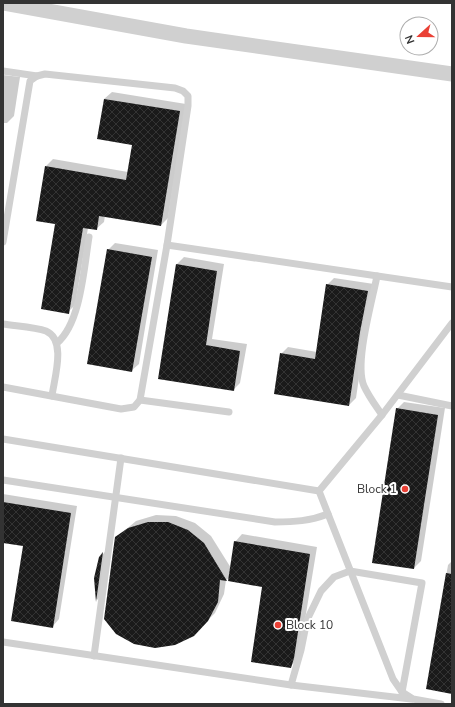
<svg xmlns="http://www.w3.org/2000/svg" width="455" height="707" viewBox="0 0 455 707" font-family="'Nunito Sans',sans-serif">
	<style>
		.shadow { fill: #0003 }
		.building { fill: url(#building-cross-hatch) }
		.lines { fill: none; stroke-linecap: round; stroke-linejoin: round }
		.service { stroke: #d0d0d0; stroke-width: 7 }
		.minor { stroke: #d0d0d0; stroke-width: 15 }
		.poi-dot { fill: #ea4035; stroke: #fff; stroke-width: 1.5 }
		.labels { text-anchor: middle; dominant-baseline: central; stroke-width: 4; stroke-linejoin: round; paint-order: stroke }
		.poi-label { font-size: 12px; fill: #333; stroke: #fff; text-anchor: end }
	</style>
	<defs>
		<pattern id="building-cross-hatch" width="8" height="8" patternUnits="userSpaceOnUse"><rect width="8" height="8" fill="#1a1a1a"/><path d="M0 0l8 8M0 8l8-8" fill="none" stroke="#333"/></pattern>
	</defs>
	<rect width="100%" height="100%" fill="#fff"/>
	<g class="shadow">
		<polygon points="3,75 20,77 14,116 7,123 3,123"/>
		<polygon points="112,92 186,104 168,218 161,225 105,216 104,222 96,229 88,228 75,305 68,312 56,223 46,166 53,159 128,172 133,144 104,99"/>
		<polygon points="115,243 158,250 139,364 131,371 108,250"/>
		<polygon points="184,257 224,264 212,339 247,344 240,383 233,390 159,378 177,264"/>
		<polygon points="334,278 374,284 367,324 356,398 349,405 281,354 288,347 317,352 327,285"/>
		<polygon points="404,402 445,408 421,561 414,568 397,409"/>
		<polygon points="3,494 77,506 59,619 52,627 24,545 3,542"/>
		<polygon points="156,515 176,516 195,523 211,536 231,568 235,542 242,534 317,547 300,650 297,660 290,667 264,586 229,578 226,580 224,594 215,613 193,635 116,538 136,521"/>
		<polygon points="109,547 103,594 97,600 95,578 100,558"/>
		<polygon points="452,561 452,693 427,688 448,565"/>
	</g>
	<g class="building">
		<polygon points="104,99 180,111 161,226 99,216 97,230 83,228 69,314 41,309 55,224 36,221 45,166 126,180 132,145 97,139"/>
		<polygon points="107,249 152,257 132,372 87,364"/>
		<polygon points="176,264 217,271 206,345 240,351 234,391 158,379"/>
		<polygon points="326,284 368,291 360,332 349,406 274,394 280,353 315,359"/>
		<polygon points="396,408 438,415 414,569 372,563"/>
		<polygon points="3,502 71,513 53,628 11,621 23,546 3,543"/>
		<polygon points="148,522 168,522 188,530 204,543 227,581 220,580 218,602 208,621 194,636 175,645 155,648 134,644 116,634 104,619 115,537 128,528"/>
		<polygon points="234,541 310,554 294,658 291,668 251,662 262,587 228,581"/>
		<polygon points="103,552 96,602 94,578 99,557"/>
		<polygon points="446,573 452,574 452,694 426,689"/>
	</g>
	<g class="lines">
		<g class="service">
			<polyline points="3,71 37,76"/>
			<polyline points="3,242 30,81 37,76 45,74 175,88 183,91 188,96 188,106 167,245 140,400 134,407 121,409 3,387"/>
			<polyline points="167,245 452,287"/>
			<path d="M377,276C372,302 354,364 364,386C369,397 376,406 382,415"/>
			<path d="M3,324C15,326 35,327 46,331C67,340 54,379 52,396"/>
			<path d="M57,343C81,323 84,267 89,237"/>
			<polyline points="398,395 452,406"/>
			<polyline points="140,400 229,412"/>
			<polyline points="3,439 319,491 393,679 402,692 413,699 441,704"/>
			<path d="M3,480L275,522C294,522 310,521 328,514"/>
			<polyline points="319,491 382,415 452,323"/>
			<polyline points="3,642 291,685 411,699"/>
			<polyline points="94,656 121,458"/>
			<polyline points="291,685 301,650 307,620 321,591 334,577 350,571 422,583 402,692"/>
		</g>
		<polyline class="minor" points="4,3 186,36 452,74"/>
	</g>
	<g class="poi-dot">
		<circle cx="405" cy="489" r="4"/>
		<circle cx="278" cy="625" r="4"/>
	</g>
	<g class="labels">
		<g class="poi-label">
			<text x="397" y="489">Block 1</text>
			<text x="286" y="625" text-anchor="start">Block 10</text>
		</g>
	</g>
	<rect width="455" height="707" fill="none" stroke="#333333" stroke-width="8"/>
	<g transform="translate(419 36) rotate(249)"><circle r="19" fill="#ffffff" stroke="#adadad"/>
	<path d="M0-3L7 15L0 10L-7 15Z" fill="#ea4035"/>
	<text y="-6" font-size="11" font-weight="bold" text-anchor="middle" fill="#333333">N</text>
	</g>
</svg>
